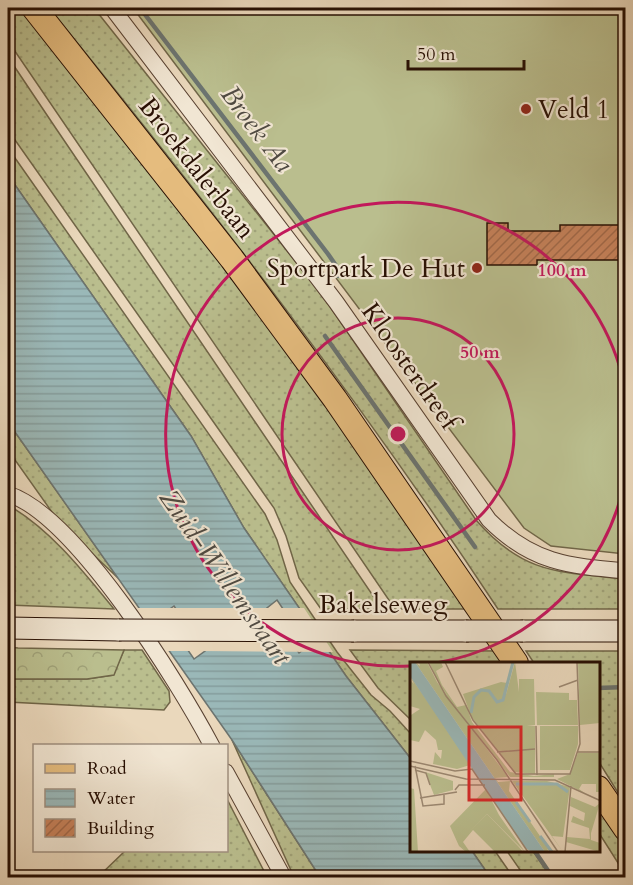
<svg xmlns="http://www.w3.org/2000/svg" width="633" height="885" viewBox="0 0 633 885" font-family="Cardo,serif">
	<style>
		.grass { fill: url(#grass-dots); stroke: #706648; stroke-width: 1.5 }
		.forest { fill: url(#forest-crowns); stroke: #706648; stroke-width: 1.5 }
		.pitch { fill: #babe8e; stroke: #706648; stroke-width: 1.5 }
		.water { fill: url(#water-rules); stroke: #6c7470; stroke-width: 1.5; fill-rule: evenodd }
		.pier { fill: #ead8bc }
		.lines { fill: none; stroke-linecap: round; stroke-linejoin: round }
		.stream { stroke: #6c7470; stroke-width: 4.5 }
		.building { fill: url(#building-hatch); stroke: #270f03; stroke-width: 1.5 }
		.street-casing { stroke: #584131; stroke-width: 17 }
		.secondary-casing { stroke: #270f03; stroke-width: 23 }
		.primary-casing { stroke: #270f03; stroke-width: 26 }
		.street { stroke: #f1e6d3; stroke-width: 15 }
		.secondary { stroke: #f1e6d3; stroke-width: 21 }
		.primary { stroke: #e5bc7e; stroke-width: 24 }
		.secondary-bridge-casing { stroke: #270f03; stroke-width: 23; stroke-linecap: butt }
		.secondary-bridge { stroke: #f1e6d3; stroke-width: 21 }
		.ring { fill: none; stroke: #c2185b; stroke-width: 3 }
		.poi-dot { fill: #8f2418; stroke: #f1e6d3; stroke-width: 2 }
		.labels { text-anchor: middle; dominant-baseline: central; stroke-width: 4.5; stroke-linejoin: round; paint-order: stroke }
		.poi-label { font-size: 26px; fill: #270f03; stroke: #f1e6d3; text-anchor: start }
		.street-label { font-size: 26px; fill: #270f03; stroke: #f1e6d3 }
		.water-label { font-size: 27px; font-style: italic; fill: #4f4a42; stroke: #f1e6d3 }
		.inset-river { fill: none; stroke: #9ab8b8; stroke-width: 3 }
		.inset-road { fill: none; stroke: #9c8872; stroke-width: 1.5 }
		.view { fill: #d62828; fill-opacity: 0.15; stroke: #d62828; stroke-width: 3 }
		.inset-edge { fill: none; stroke: #270f03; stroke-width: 3 }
		.centre { fill: #c2185b; stroke: #f1e6d3; stroke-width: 3 }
		.ring-label { font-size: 18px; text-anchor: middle; font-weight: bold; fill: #c2185b; stroke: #f1e6d3; stroke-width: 4.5; stroke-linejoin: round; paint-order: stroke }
	</style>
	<defs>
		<pattern id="grass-dots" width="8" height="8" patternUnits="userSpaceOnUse" patternTransform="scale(1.5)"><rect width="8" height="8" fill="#babe8e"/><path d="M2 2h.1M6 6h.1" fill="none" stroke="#a0a279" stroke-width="1.8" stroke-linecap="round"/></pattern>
		<pattern id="forest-crowns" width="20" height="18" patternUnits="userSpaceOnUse" patternTransform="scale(1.5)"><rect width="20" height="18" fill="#babe8e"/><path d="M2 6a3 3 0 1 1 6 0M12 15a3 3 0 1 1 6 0" fill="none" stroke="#a0a279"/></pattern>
		<pattern id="water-rules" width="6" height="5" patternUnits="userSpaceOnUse" patternTransform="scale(1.5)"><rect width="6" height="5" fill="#9ab8b8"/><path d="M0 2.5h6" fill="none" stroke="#859d9d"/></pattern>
		<pattern id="building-hatch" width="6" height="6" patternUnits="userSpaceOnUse" patternTransform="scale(1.5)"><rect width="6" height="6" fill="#c7825b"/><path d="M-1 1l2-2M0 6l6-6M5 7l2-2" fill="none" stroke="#a26949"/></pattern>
	</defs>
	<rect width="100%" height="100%" fill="#ead8bc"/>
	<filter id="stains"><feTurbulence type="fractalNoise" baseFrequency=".00333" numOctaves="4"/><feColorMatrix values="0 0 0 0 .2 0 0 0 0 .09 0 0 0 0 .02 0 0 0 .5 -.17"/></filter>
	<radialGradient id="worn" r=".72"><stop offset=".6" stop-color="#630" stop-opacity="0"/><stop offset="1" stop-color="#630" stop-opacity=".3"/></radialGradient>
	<g class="grass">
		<polygon points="8,8 20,8 111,120 316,388 471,609 395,609 8,41"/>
		<path d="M49,8H94L322,295L476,520C523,574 558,572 625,579V609H498C360,400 207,202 49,8Z"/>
		<polygon points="8,57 57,130 382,609 321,609 299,578 286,536 274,508 8,130"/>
		<polygon points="8,148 265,514 277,540 290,582 337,652 371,695 390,711 411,734 411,759 346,676 244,528 191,436 8,175"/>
		<polygon points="8,422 118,578 59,522 8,450"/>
		<path d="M8,505C50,529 83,571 114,609L8,605Z"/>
		<polygon points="124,650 142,650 169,691 170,702 164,710 8,702 8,679 87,679 113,675"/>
		<polygon points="350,650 499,651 507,663 411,663 411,720 378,688"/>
		<polygon points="526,651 625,651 625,804 599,762 598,663 534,663"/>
		<polygon points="232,740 320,877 294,877"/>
		<polygon points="227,799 267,877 98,877 125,851 226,850"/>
		<polygon points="598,803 625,845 625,874 599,833"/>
		<polygon points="472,851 495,851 513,877 490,877"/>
		<polygon points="507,851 533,851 551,877 525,877"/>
	</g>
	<polygon class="forest" points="8,647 18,648 124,650 114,675 87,679 8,679"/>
	<polygon class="pitch" points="133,8 625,8 625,554 551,546 524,528"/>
	<path class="water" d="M8,175L191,436L244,528L346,676L411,759V850L472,851L490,877H320L232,740L8,422ZM277,600L308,646L299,653L267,608ZM174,606L205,651L194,659L163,614Z"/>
	<polygon class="pier" points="136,608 271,608 299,649 305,645 279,608 304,608 333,652 200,651 173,610 167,614 192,651 164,651"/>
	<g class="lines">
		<g class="stream">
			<polyline points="140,8 328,254 337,267 338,276"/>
			<polyline points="325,336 475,547"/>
			<polyline points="598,688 626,687"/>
			<polyline points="534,850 553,878"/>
		</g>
	</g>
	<polygon class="building" points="487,223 508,223 508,231 560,231 560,225 626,225 626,260 537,260 537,265 487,265"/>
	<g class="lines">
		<defs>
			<g id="street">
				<path d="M112,8L336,302L489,520C532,563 568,566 626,571"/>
				<path d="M8,494C75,515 178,682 212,746"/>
				<polyline points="226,772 284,878"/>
			</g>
			<g id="secondary">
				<polyline points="8,628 119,630"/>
				<polyline points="354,631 466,631"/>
				<polyline points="523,631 626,631"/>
			</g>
			<g id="primary">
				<polyline points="34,8 232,259 335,399 516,663"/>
				<polyline points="598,788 626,829"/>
			</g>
		</defs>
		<use href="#street" class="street-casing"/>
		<use href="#secondary" class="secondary-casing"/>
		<use href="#primary" class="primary-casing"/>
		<use href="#street" class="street"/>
		<use href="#secondary" class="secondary"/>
		<use href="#primary" class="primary"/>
		<defs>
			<g id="secondary-bridge">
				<polyline points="119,630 354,631"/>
				<polyline points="466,631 523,631"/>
			</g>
		</defs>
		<use href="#secondary-bridge" class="secondary-bridge-casing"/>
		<use href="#secondary-bridge" class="secondary-bridge"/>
	</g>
	<g class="ring">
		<circle cx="398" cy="434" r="116"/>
		<path d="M625 480A232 232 0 0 1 436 663M410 666A232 232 0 1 1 625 388"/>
	</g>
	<g class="poi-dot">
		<circle cx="526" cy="109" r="6"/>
		<circle cx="477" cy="268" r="6"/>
	</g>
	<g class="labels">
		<g class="poi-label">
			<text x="538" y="109">Veld 1</text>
			<text x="465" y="268" text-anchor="end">Sportpark De Hut</text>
		</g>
		<g class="street-label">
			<text transform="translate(197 168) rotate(52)">Broekdalerbaan</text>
			<text transform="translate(410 366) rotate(55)">Kloosterdreef</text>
			<text x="383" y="604">Bakelseweg</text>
		</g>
		<g class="water-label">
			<text transform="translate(257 129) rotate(53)">Broek Aa</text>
			<text transform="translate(225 577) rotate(55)">Zuid-Willemsvaart</text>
		</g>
	</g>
	<g transform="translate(410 662)">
		<rect width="190" height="190" fill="#ead8bc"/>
		<path d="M5,0L10,4L9,0H17L27,20L98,115L85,116L88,120L100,119L99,129L141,190L137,187L139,190H135ZM19,0H31L33,5L26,9L32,23L47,45L56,43L62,60L100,110L124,114L144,112V115H100L38,35L28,19ZM168,0H190V61L170,63ZM0,14L69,113L60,103L47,107L4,98L23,102L25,90L31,97L32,88H28L26,78L15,68L9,80L0,78L1,46V53L10,47L0,44V18L4,22ZM91,20L97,21L95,50L61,54L53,32ZM126,30L159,31V38H167L168,63H127ZM130,64H168V82L160,108H130ZM168,91H190V130H186V122H172L169,127L176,132L147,117L160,112ZM15,110L43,119L73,122L43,119V128L24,133ZM102,119H137L160,125L153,175L142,174L153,190ZM0,126L4,127L8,190H0ZM76,127L89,153L115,190L77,152L49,180L56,190L49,184L40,164ZM161,135L185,145L190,141L181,171V178L190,181V190L156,180L157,175L180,177L179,166L161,160L163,154L174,159L175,151L160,144Z" fill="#babe8e"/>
		<path d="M105,0L109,30V17H124L125,63L92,67L95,36ZM77,152L109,185L113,190H85L63,168L53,180L60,190H56L48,180Z" fill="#babe8e"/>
		<path d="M76,28L81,31L80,47L95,49L94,64H125V112L104,110L61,54L64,35Z" fill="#babe8e"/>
		<path d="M0,0H5L135,190H122L115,186L0,14Z" fill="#9ab8b8"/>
		<path class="inset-river" d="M61,51L64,35L71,28L79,29L87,40L93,38L103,0M106,122H147L158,130M106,140L120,160M130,174L142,190"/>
		<path class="inset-road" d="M18,0L36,34L87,98L148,190M35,0L63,58L106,112H160L170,82L168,27M167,0L168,28M149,25L168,18M126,64L127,113M87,90L125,87M167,90H191M0,99L45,109L62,107L118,190M0,104L56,117L145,118L191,139M5,104L13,144L34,142V132M5,108L16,111L20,123M45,128L49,123H75M10,136L47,130M155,190L161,124"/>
		<path class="view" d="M59,65H111V138H59Z"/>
		<rect width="190" height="190" class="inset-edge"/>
	</g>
	<circle cx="398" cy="434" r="9" class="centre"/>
	<g class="ring-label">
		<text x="562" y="276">100 m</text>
		<text x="480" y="358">50 m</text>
	</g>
	<rect width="633" height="885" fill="none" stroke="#ead8bc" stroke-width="30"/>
	<rect x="9" y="9" width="615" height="867" fill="none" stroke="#270f03" stroke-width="3"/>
	<rect x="15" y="15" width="603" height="855" fill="none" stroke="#270f03" stroke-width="1.5"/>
	<rect x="33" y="744" width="195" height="108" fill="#f1e6d3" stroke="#a09080" stroke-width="1.5"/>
	<rect x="45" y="764" width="30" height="9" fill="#e5bc7e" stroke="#a09080" stroke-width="1.5"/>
	<text x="87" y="774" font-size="18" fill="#270f03">Road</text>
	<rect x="45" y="789" width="30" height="18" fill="url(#water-rules)" stroke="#a09080" stroke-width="1.5"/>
	<text x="87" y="804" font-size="18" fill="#270f03">Water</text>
	<rect x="45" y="819" width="30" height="18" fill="url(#building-hatch)" stroke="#a09080" stroke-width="1.5"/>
	<text x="87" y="834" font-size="18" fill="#270f03">Building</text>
	<path d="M408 60v9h116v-9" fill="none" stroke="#270f03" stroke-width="3"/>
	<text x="417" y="60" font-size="18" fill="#270f03" stroke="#f1e6d3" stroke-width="4.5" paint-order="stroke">50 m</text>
	<rect width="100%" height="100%" filter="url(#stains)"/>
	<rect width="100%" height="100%" fill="url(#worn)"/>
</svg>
